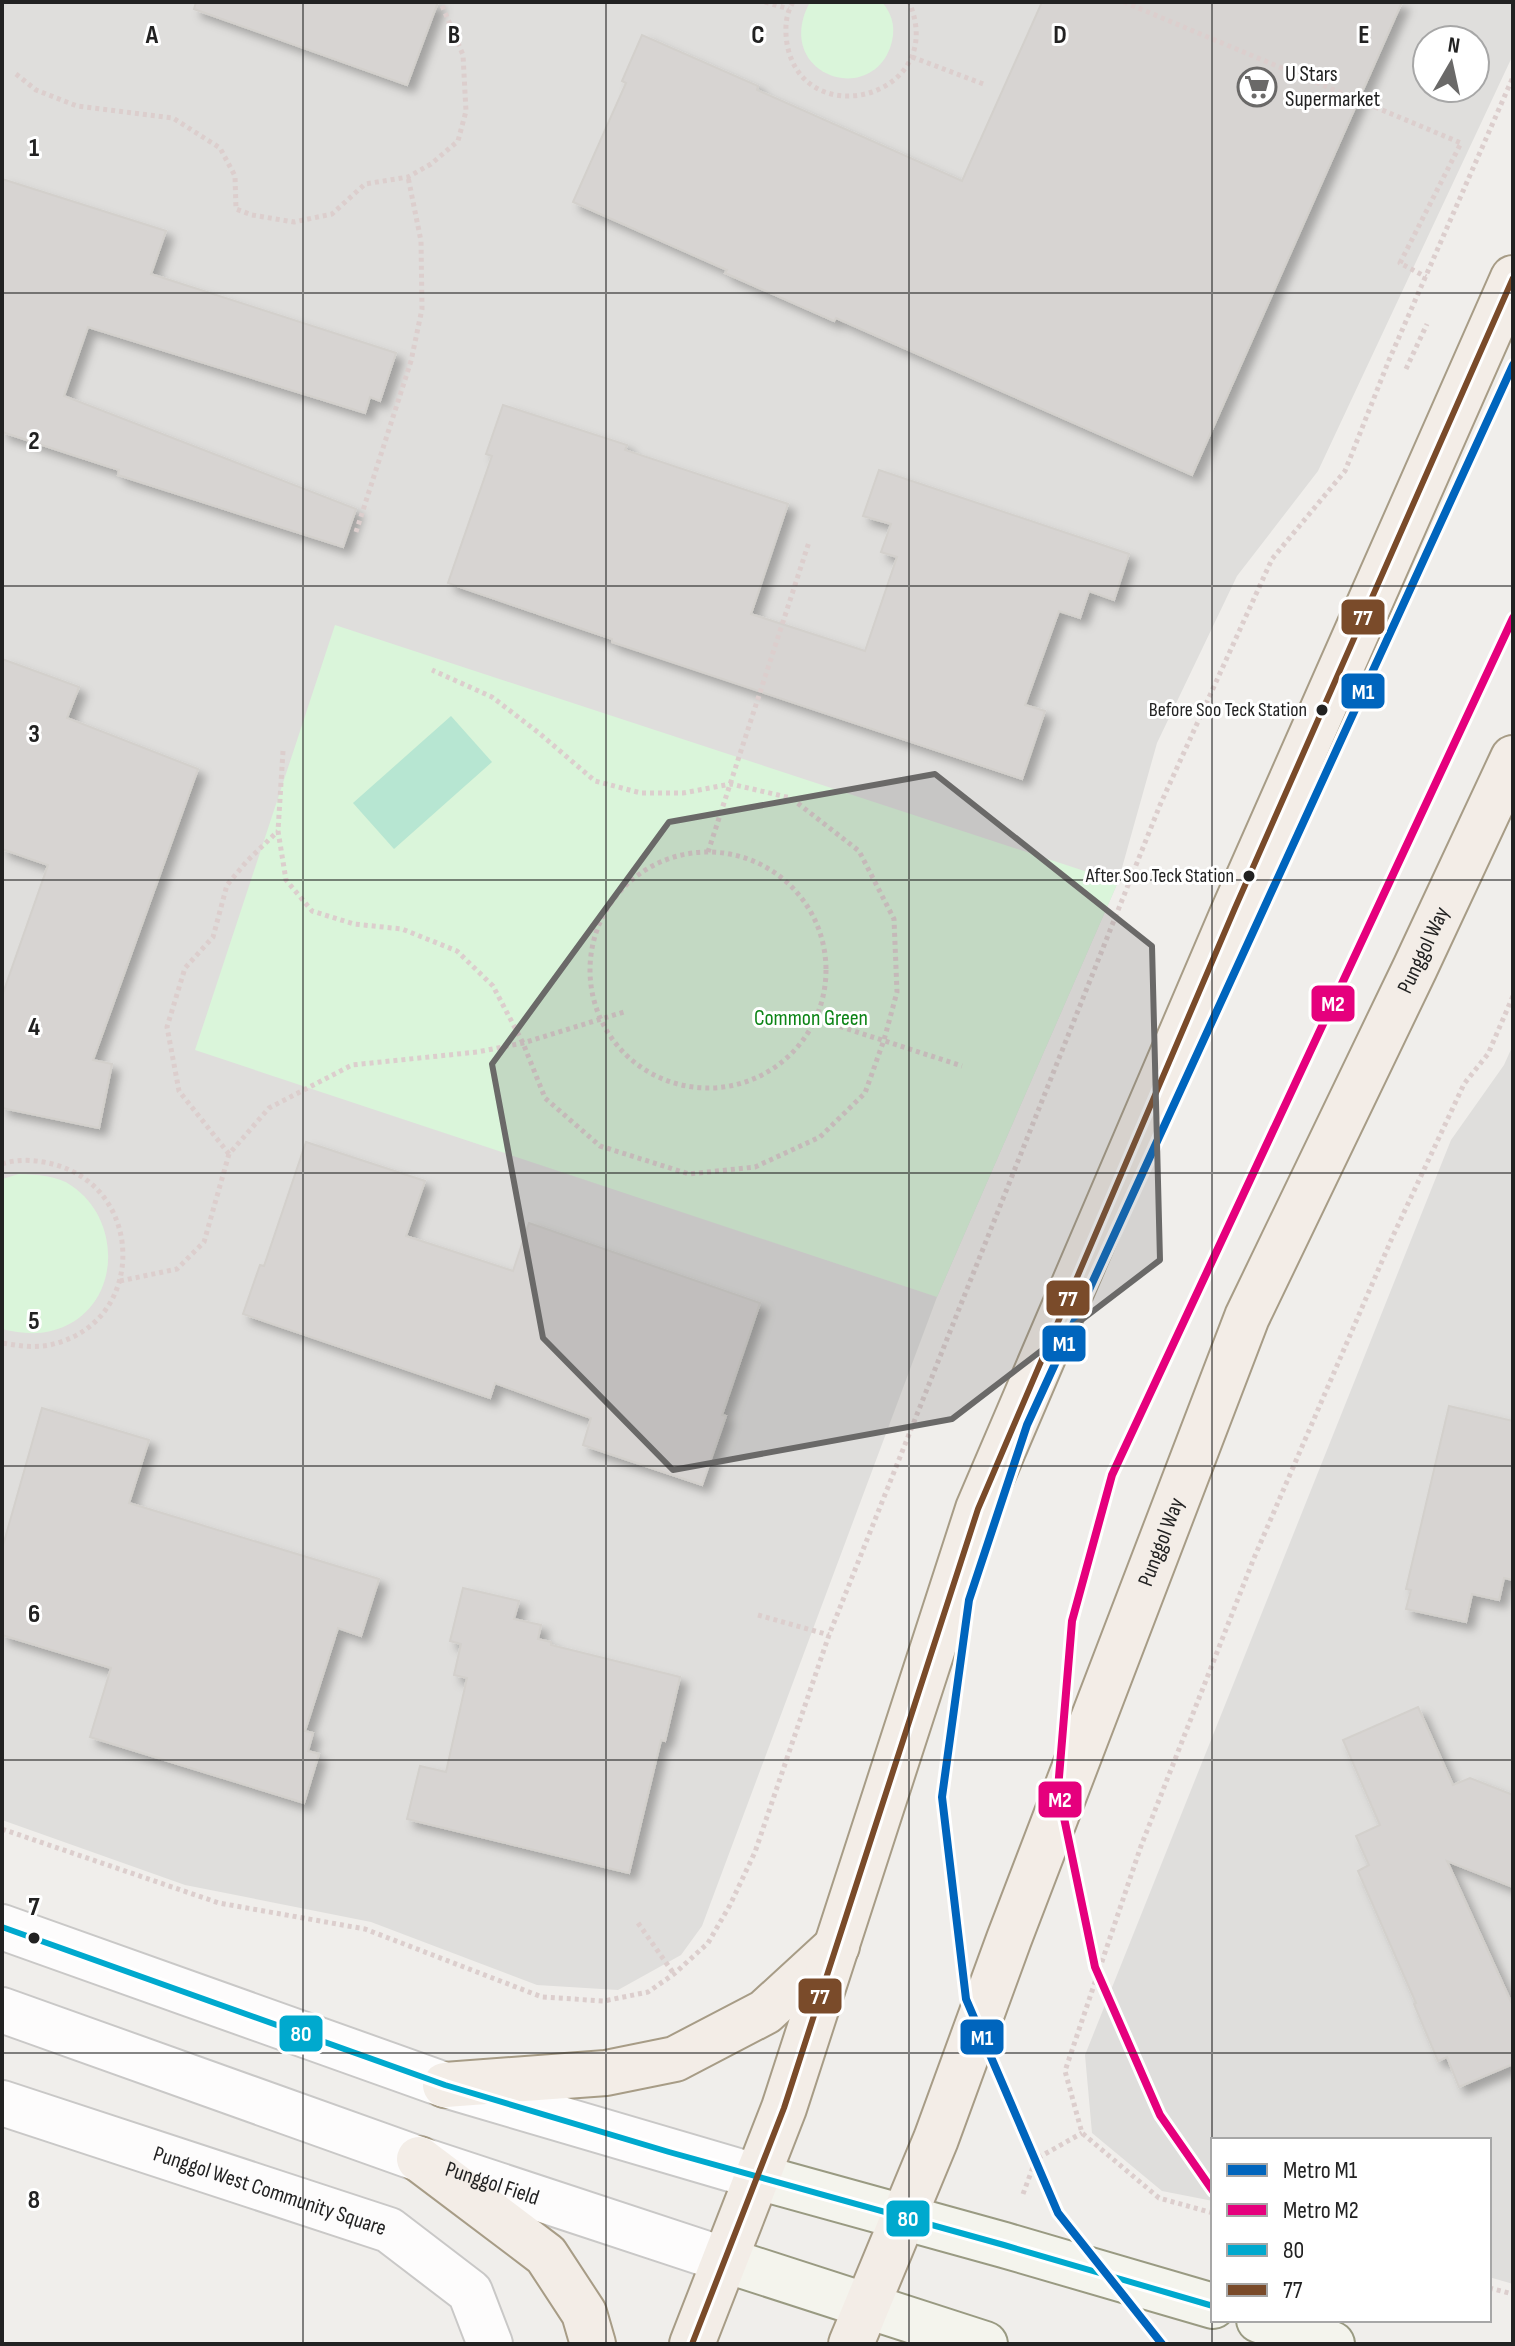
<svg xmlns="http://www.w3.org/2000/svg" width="1515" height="2346" viewBox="0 0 1515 2346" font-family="'Sofia Sans Condensed',sans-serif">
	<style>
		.residential { fill: #dfdedc; fill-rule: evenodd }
		.park { fill: #daf5da }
		.pitch { fill: #b7e6d2 }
		.building { fill: #d7d4d2; stroke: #d3d0cc; stroke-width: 2; filter: url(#shadow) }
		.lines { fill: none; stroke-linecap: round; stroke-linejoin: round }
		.street-casing { stroke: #c9c8c7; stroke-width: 48 }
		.secondary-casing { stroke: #999a82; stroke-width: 48 }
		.primary-casing { stroke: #a79c86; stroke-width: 48 }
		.path { stroke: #dccecd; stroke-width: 5; stroke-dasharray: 4 4; stroke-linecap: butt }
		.street { stroke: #fdfcfc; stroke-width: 44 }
		.secondary { stroke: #f4f4ed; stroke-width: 44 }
		.primary { stroke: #f3ede7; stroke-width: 44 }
		.bus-1-casing { stroke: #fff; stroke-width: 12 }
		.bus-2-casing { stroke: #fff; stroke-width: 12 }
		.bus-1 { stroke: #00a9ce; stroke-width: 6 }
		.bus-2 { stroke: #7a4b2a; stroke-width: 6 }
		.metro-1-casing { stroke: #fff; stroke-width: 14 }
		.metro-2-casing { stroke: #fff; stroke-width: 14 }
		.metro-1 { stroke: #0065bd; stroke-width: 8 }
		.metro-2 { stroke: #e5007d; stroke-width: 8 }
		.marked { fill: #6a6968; fill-opacity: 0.2; stroke: #6a6968; stroke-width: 6; stroke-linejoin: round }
		.grid { fill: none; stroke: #222; stroke-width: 2; stroke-opacity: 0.55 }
		.bus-dot { fill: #222; stroke: #fff; stroke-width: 3 }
		.labels { text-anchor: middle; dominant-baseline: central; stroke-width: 6; stroke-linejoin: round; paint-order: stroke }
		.bus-label { font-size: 20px; fill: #222; stroke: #fff; text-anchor: end }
		.poi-label { font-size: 22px; fill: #222; stroke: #fff; text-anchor: start }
		.street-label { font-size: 22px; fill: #222; stroke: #fff }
		.park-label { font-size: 22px; fill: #0c8416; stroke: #fff }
		.grid-label { font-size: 26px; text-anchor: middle; font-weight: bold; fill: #222; stroke: #fff; stroke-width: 6; stroke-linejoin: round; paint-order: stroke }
		.line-badge { stroke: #fff; stroke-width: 3 }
		.badge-label { font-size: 22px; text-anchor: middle; font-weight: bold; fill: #fff }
	</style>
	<defs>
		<filter id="shadow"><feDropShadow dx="7" dy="7" stdDeviation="4" flood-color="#0004"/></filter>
	</defs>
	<rect width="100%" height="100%" fill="#f0eeeb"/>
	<g class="residential">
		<path d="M2,2H1513L1512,57L1318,471L1237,576L1157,743L1118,882L937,1297L702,1926L681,1955L618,1990L537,1985L371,1922L185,1885L2,1820ZM1427,40H1475V88H1427Z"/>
		<polygon points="1513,1045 1513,2284 1489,2277 1489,2140 1213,2140 1213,2201 1162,2191 1092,2133 1085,2055 1451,1140 1504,1065"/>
	</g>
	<g class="park">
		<path d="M810,2H882C894,16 896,31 890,48C867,108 772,72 810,2Z"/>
		<polygon points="335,625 1118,882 937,1297 195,1050"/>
		<path d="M19,1174C37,1175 57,1175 72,1186C126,1223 120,1314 51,1331C34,1335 19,1333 2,1329V1179Z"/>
	</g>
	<polygon class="pitch" points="451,716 492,762 394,849 353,803"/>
	<g class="building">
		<polygon points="196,2 438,2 407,85 194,9"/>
		<polygon points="1042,2 1402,2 1192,475 836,318 834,321 725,273 727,270 573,202 626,83 622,81 642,35 758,86 757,90 962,181"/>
		<polygon points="2,179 166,231 151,274 396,353 380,401 370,397 365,413 88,327 64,396 356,509 343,547 118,475 119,470 2,432"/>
		<polygon points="503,405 627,445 625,450 788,504 751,614 865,651 897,557 881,552 891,524 863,516 879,470 1129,554 1114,600 1089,591 1080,618 1059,611 1025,705 1045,711 1022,779 612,642 612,639 448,583 492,456 486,454"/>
		<polygon points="2,659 79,687 67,718 198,769 93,1060 112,1064 99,1128 2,1108 2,996 48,865 2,849"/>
		<polygon points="306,1142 425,1181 406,1236 513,1271 529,1223 760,1303 722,1415 726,1416 702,1485 583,1445 591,1418 495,1383 490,1398 243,1314 260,1265 264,1266"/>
		<polygon points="1449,1406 1513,1421 1513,1580 1504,1578 1499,1600 1472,1594 1466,1622 1406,1609 1411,1590 1406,1589"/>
		<polygon points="42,1408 149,1440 129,1503 379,1579 361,1636 338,1628 305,1731 313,1733 308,1751 319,1754 304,1803 90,1737 111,1668 2,1635 2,1549"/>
		<polygon points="463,1588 519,1601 514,1619 541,1625 538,1639 551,1642 551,1645 680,1677 665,1741 661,1740 629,1873 407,1819 420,1766 446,1772 467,1678 454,1675 461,1644 450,1641"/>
		<polygon points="1418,1707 1453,1785 1470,1778 1513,1795 1513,1887 1447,1861 1513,2006 1513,2064 1459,2087 1447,2057 1438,2061 1414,2004 1416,2003 1358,1871 1369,1865 1356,1836 1380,1825 1343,1740"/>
	</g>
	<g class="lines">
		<defs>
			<g id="street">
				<polyline points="2,1927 445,2085 758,2177"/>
				<path id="s1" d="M2,2010L419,2159L725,2260"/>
				<path id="s2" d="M2,2103L389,2230L470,2292L490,2344"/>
			</g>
			<g id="secondary">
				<polyline points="758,2177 1004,2245 1213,2306"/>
				<polyline points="725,2260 985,2344"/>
				<polyline points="1259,2320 1332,2344"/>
			</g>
			<g id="primary">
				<polyline points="445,2085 606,2073 675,2059 765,2012 837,1946"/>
				<polyline points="419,2159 546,2255 584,2313 593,2344"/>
				<polyline points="692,2344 784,2108 978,1509 1235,908 1513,278"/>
				<path id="s3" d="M851,2344L936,2139L1009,1939L1247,1317L1415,968L1513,758"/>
			</g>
		</defs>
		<use href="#street" class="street-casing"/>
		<use href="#secondary" class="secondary-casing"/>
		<use href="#primary" class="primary-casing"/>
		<g class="path">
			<polyline points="765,2 789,9"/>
			<path d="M793,2C785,15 785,30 787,44C804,136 950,96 909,2"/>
			<polyline points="1124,2 1461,143 1400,263 1426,277"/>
			<polyline points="912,57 986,85"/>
			<polyline points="16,74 36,90 77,106 173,118 220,148 235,176 236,209 252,215 294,222 332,214 365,184 408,177 431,164 458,141 466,111 463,55 441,3"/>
			<polyline points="1406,369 1427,324"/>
			<polyline points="356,532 411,361 422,309 421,241 408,177"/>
			<polyline points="283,751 278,831 286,880 312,911 354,924 402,929 457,951 493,986 523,1043 545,1098 600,1146 689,1174 755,1167 820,1137 865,1093 884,1040 897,992 894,919 859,851 791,798 731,784 683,793 641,793 595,781 539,733 492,697 432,670"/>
			<polyline points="708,852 809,542"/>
			<circle cx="708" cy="970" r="118"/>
			<polyline points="817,1019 962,1066"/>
			<polyline points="229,1154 179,1091 167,1027 185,968 213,937 227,885 247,861 278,831"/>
			<path d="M2,1164C19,1158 39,1160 56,1165C144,1190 146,1318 57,1343C39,1349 20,1346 2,1343"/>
			<polyline points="120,1281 177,1269 204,1242 229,1154 269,1108 352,1065 477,1052 523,1043 627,1011"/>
			<polyline points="758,1615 829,1635"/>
			<polyline points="2,1829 219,1903 365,1929 542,1997 604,2001 648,1992 674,1974 708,1943 730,1905 755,1852 829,1635 1160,805 1272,559 1345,471 1389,360 1513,77"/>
			<polyline points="638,1923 674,1974"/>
			<polyline points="1023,2194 1036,2159 1082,2133"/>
			<polyline points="1213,2213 1159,2198 1082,2133 1065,2071 1141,1846 1254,1558 1392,1238 1464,1084 1488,1054 1513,996"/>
			<polyline points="1489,2288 1513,2294"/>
		</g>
		<use href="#street" class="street"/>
		<use href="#secondary" class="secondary"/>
		<use href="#primary" class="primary"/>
		<defs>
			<polyline id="bus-1" points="2,1927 445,2085 669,2152 1004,2245 1213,2306"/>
			<polyline id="bus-2" points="692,2344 784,2108 978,1509 1235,908 1513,278"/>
		</defs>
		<use href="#bus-1" class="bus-1-casing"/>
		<use href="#bus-2" class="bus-2-casing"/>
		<use href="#bus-1" class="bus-1"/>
		<use href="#bus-2" class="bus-2"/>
		<defs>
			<polyline id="metro-1" points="1162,2344 1058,2213 966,1999 942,1797 969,1600 1027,1425 1513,365"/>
			<polyline id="metro-2" points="1213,2191 1160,2115 1095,1967 1058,1789 1072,1621 1112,1475 1513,618"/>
		</defs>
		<use href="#metro-1" class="metro-1-casing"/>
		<use href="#metro-2" class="metro-2-casing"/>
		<use href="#metro-1" class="metro-1"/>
		<use href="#metro-2" class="metro-2"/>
	</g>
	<path class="marked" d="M935,774L1152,946L1160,1260L952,1419L673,1470L543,1338L492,1064L669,822Z"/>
	<path class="grid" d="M303,2V2344M606,2V2344M909,2V2344M1212,2V2344M2,293H1513M2,586H1513M2,880H1513M2,1173H1513M2,1466H1513M2,1760H1513M2,2053H1513"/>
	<defs>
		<symbol id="supermarket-ring" viewBox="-11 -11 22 22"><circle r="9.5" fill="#fff" stroke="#6a6968" stroke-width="1.5"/><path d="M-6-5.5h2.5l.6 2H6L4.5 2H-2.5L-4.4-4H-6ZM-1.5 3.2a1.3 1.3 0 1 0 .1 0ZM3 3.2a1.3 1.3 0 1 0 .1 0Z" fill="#6a6968"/></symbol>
	</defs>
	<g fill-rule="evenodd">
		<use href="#supermarket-ring" x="1235" y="65" width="44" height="44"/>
	</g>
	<g class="bus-dot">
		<circle cx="1322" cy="710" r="7"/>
		<circle cx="1249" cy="876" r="7"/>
		<circle cx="34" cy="1938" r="7"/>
	</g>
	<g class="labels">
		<g class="bus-label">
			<text x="1307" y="710">Before Soo Teck Station</text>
			<text x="1234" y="876">After Soo Teck Station</text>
		</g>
		<g class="poi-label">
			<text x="1285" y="74">U Stars<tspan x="1285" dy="25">Supermarket</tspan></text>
		</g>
		<g class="street-label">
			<text stroke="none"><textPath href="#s3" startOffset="1508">Punggol Way</textPath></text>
			<text stroke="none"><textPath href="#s3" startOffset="860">Punggol Way</textPath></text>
			<text stroke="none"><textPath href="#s1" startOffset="520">Punggol Field</textPath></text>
			<text stroke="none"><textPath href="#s2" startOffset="282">Punggol West Community Square</textPath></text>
		</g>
		<g class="park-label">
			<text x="811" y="1018">Common Green</text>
		</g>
	</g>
	<g class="grid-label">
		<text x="152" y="43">A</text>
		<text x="454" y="43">B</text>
		<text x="758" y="43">C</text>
		<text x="1060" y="43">D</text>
		<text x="1364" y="43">E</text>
		<text x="34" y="156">1</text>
		<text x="34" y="449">2</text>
		<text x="34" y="742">3</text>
		<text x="34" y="1035">4</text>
		<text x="34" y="1329">5</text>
		<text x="34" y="1622">6</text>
		<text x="34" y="1915">7</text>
		<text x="34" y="2208">8</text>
	</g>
	<g class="line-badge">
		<rect x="1340" y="598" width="46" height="38" rx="8" fill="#7a4b2a"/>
		<rect x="1340" y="672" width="46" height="38" rx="8" fill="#0065bd"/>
		<rect x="1310" y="984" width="46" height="39" rx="8" fill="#e5007d"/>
		<rect x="1045" y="1279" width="46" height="38" rx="8" fill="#7a4b2a"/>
		<rect x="1041" y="1324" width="46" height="39" rx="8" fill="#0065bd"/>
		<rect x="1037" y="1780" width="46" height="39" rx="8" fill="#e5007d"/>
		<rect x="797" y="1977" width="46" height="38" rx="8" fill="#7a4b2a"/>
		<rect x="278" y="2014" width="46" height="39" rx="8" fill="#00a9ce"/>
		<rect x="959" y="2018" width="46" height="38" rx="8" fill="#0065bd"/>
		<rect x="885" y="2199" width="46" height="39" rx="8" fill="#00a9ce"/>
	</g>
	<g class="badge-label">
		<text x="1363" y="625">77</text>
		<text x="1363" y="699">M1</text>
		<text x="1333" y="1011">M2</text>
		<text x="1068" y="1306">77</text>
		<text x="1064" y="1351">M1</text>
		<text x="1060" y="1807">M2</text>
		<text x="820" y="2004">77</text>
		<text x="301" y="2041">80</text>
		<text x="982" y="2045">M1</text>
		<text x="908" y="2226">80</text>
	</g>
	<rect width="1515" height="2346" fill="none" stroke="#222222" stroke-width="8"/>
	<rect x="1211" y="2138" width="280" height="184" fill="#ffffff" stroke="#a7a7a7" stroke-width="2"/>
	<rect x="1227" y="2164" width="40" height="12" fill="#0065bd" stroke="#a7a7a7" stroke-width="2"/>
	<text x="1283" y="2178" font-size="24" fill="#222222">Metro M1</text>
	<rect x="1227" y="2204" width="40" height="12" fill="#e5007d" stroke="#a7a7a7" stroke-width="2"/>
	<text x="1283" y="2218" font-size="24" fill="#222222">Metro M2</text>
	<rect x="1227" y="2244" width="40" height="12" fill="#00a9ce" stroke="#a7a7a7" stroke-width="2"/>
	<text x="1283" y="2258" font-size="24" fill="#222222">80</text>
	<rect x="1227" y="2284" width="40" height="12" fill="#7a4b2a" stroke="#a7a7a7" stroke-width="2"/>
	<text x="1283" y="2298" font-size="24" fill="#222222">77</text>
	<g transform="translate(1451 64) rotate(9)"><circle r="38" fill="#ffffff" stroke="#a7a7a7" stroke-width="2"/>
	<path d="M0-6L14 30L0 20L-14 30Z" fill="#6a6968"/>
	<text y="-12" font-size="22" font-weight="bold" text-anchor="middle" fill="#222222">N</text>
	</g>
</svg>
